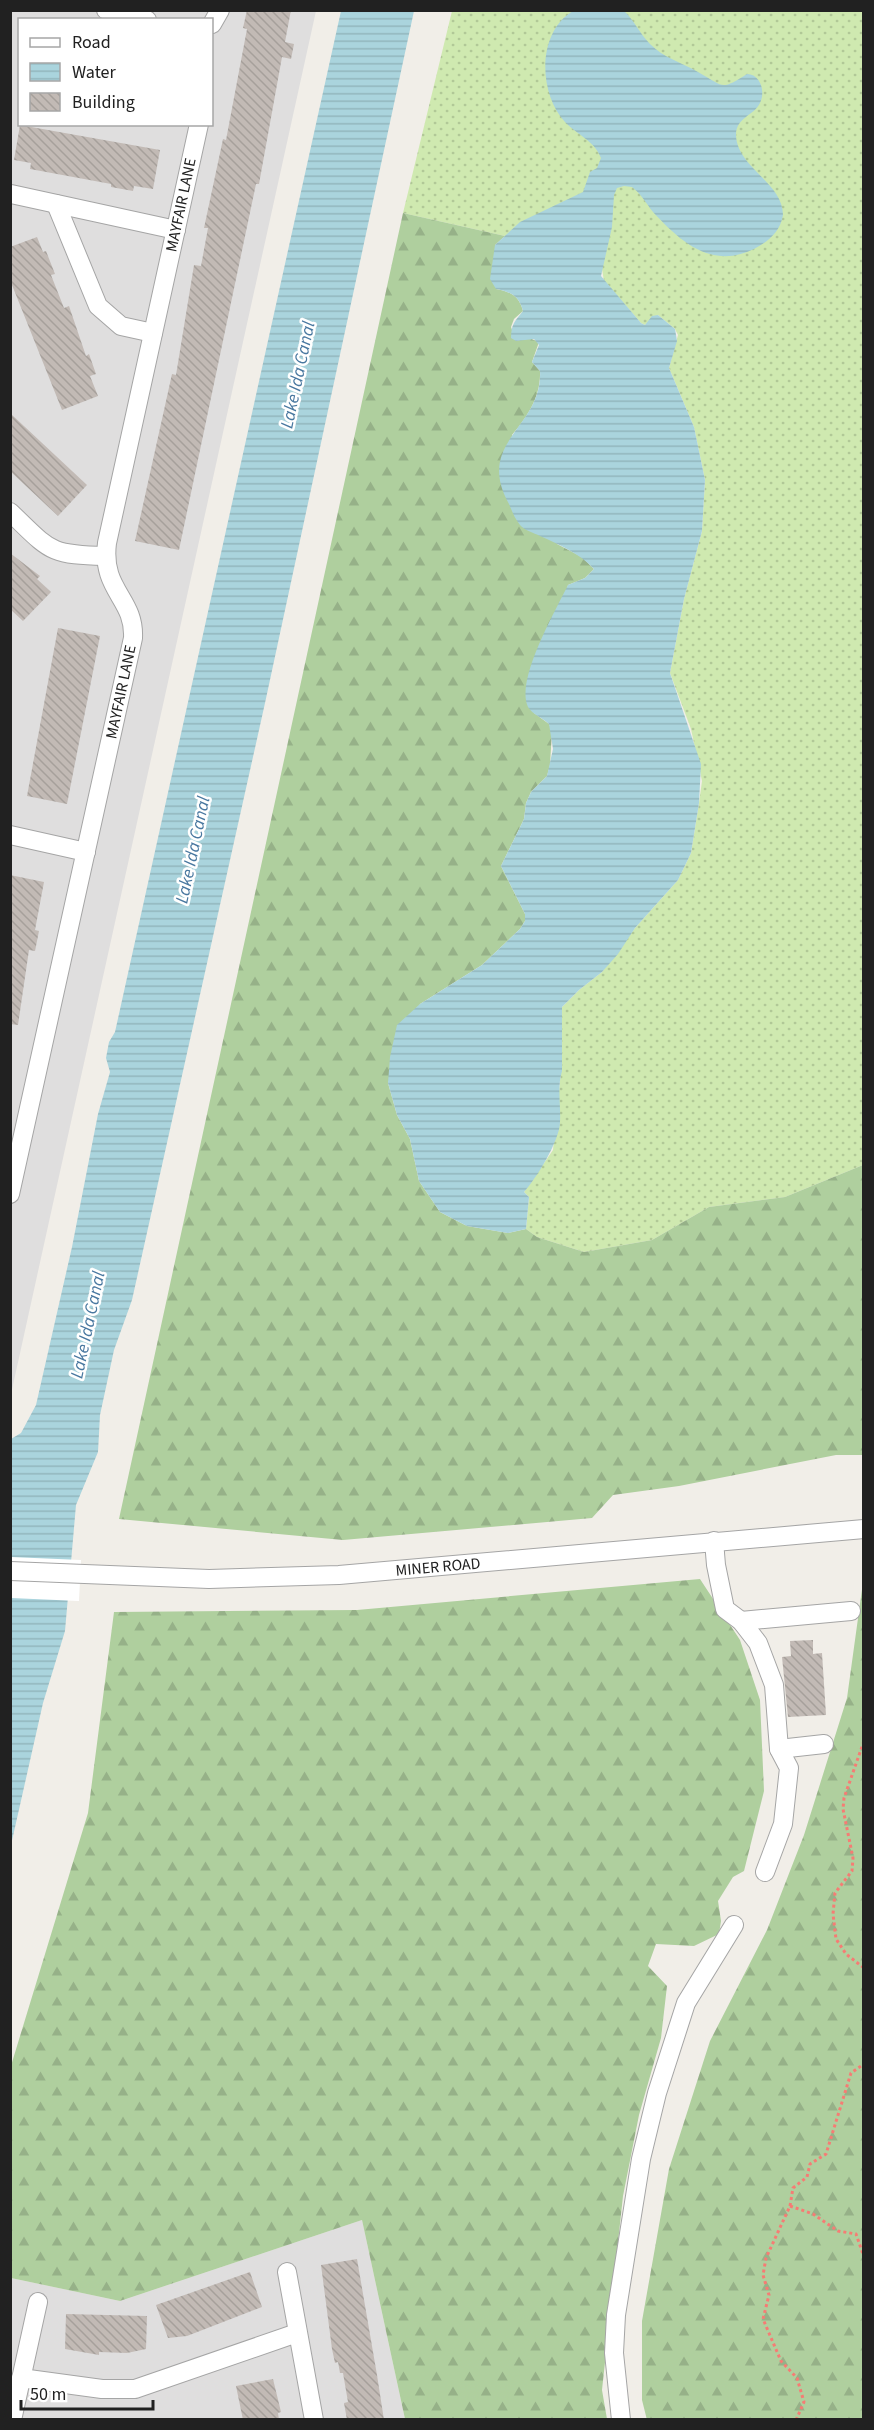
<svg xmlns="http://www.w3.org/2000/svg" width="874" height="2430" viewBox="0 0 874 2430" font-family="'Source Sans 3',sans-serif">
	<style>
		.residential { fill: #dfdede; fill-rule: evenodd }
		.grass { fill: url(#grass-dots) }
		.forest { fill: url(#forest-firs) }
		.water { fill: url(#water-rules) }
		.pier { fill: #fff }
		.building { fill: url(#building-back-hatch) }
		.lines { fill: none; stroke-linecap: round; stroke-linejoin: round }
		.minor-casing { stroke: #a5a5a5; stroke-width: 20 }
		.path { stroke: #f67c74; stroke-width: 3; stroke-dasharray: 3 3; stroke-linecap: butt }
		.minor { stroke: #fff; stroke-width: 18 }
		.labels { text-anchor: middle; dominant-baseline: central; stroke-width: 5; stroke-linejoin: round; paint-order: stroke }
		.street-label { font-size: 16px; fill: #212121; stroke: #fff }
		.water-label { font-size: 18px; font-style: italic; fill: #4978a0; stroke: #fff }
	</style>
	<defs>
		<pattern id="grass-dots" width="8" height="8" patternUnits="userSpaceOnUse" patternTransform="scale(1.5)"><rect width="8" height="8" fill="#cfe9b0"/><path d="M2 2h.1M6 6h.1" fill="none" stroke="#b1c897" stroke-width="1.8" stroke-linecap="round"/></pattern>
		<pattern id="forest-firs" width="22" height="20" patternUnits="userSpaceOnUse" patternTransform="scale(1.5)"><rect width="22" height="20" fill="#afcf9e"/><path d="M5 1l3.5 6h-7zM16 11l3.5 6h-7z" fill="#96b188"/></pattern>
		<pattern id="water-rules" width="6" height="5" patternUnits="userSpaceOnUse" patternTransform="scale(1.5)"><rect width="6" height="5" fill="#aad4dd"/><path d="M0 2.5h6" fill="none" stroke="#92b6bd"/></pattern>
		<pattern id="building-back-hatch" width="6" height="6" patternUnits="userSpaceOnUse" patternTransform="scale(1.5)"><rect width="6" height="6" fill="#c2bab5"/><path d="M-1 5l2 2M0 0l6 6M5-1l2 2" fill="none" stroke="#a6a09b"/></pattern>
	</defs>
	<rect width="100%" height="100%" fill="#f1eee8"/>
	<g class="residential">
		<path d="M11,11H316L11,1394ZM20,20H212V124H20Z"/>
		<polygon points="362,2220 405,2419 11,2420 11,2278 120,2301"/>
	</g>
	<polygon class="grass" points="452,11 863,11 863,1165 785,1197 709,1207 652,1240 584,1252 537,1237 526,1229 529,1197 524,1192 553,1150 561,1071 562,1007 579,990 602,972 635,928 678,880 691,853 699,803 702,781 691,729 670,673 684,599 702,531 705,480 694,427 669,368 678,335 675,329 658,315 645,325 641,323 604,281 602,269 505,236 403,213"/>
	<g class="forest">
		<path d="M403,213L505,236L495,245L496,289C511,292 519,296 523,311L514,319L511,327L516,341L529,338L539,342L532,362L540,371C541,396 528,416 512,435L557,544L582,557L594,569L585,578L568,585L534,713L549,724L552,731L550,765L547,776L531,792L526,803L524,819L501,866L525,914V921L520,929L482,965L420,1004L388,1083L397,1115L410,1139L419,1181L440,1212L467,1226L508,1233L526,1229L537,1237L584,1252L652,1240L709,1207L785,1197L863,1165V1455H836L679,1486L613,1495L592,1518L343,1540L119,1519Z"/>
		<polygon points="700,1579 740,1640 760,1700 764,1791 744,1871 733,1877 718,1901 721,1921 719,1934 694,1946 656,1944 648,1966 667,1986 661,2038 639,2115 623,2196 602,2390 607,2419 405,2419 362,2220 120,2301 11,2278 10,2069 88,1813 114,1612 357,1610"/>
		<polygon points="863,1582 863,2419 647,2420 642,2400 642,2321 669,2169 710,2041 767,1930 804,1835 847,1698"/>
	</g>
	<g class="water">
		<polygon points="341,11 414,11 265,703 132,1300 114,1350 100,1415 98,1452 76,1505 65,1631 43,1703 11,1845 11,1439 21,1433 36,1405 72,1247 98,1114 110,1072 106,1058 109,1042 115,1032"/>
		<path d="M573,11H624C634,20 640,34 650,44C664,58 681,62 698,72C725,87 720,91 747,74C760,74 766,91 760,103C754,116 736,117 736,135C737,168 783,182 783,215C780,232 769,241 754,249C711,270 680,241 653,212C646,203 641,194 632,187L624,186L617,188L614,195L612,227L601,276L641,323L645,325L652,316L658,315L675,329L677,341L669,368L694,427L705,480L702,531L684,599L670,673L701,764L699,803L691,853L678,880L635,928L618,954L602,972L579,990L562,1007V1071C557,1088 561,1105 560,1122C560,1140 536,1179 524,1192L529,1197L526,1229L508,1233L467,1226L440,1212L419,1181L410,1139L397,1115L388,1083L390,1057L397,1025L420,1004L482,965L520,929L525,921V914L501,866L524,819L526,803L531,792L547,776L553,749L549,724C543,718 533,715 528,707C515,680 556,610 568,585L585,578L594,569C579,553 560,545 540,536C534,533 524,530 520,525C515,519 512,511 509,504C474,441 543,428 540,371L532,362L539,345L534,339L516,341L511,338C511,324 515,321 523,311C519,296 511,292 496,289L490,279L495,245L520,222L583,192L590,172L597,168L601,158C594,140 577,135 565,122C538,93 537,32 573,11Z"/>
	</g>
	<polygon class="pier" points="11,1557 81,1560 79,1601 11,1598"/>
	<g class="building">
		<polygon points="247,10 291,10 285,42 294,44 291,59 282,57 259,184 256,184 179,550 135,541 172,374 176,375 194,265 201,266 208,228 204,228 223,139 226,140 247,29 243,28"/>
		<polygon points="20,125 160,150 153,189 134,186 133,191 111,187 111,184 30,169 31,163 14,160"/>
		<polygon points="37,237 43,252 46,251 55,274 51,275 64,308 69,306 86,356 89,354 96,374 90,376 98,396 62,410 10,280 10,247"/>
		<polygon points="10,413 87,485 58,516 10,471"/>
		<polygon points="10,553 40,576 37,579 51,592 23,621 10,609"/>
		<polygon points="58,628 100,636 67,804 27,796"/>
		<polygon points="10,875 44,882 35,930 39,931 35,951 29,950 18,1025 10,1024"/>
		<polygon points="813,1640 813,1654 822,1653 826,1715 788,1717 782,1657 791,1656 790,1641"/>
		<polygon points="357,2259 377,2375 384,2420 347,2420 344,2403 348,2402 343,2373 340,2373 338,2362 335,2363 332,2349 321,2265"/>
		<polygon points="250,2272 262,2307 187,2336 168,2338 156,2305"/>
		<polygon points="66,2314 147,2316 146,2349 127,2353 99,2352 99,2355 65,2349"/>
		<polygon points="273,2379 281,2412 278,2413 279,2420 243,2420 236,2386"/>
	</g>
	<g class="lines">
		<defs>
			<g id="minor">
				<polyline points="106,10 147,20"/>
				<polyline points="212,24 220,10"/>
				<polyline points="11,194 176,230"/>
				<polyline points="56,204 98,306 121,326 153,333"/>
				<path d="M10,512C50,550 48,555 105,556"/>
				<polyline points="10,835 86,852"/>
				<path d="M10,1194L133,638C135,598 101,591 107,543L199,124"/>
				<polyline points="714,1541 716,1565 725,1609 741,1621 758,1643 774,1685 779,1749 789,1768 783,1824 765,1872"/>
				<polyline points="10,1571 209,1579 339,1575 864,1529"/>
				<polyline points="741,1621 851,1611"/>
				<polyline points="779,1749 824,1744"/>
				<polyline points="287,2272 314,2420"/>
				<polyline points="21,2378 102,2389 135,2389 297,2333"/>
				<polyline points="12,2420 38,2302"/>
				<polyline points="621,2420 614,2353 616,2315 641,2159 657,2093 686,2003 734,1925"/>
			</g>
		</defs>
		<use href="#minor" class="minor-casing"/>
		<g class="path">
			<polyline points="864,1741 844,1798 843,1809 853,1858 852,1871 835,1893 833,1914 836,1939 846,1954 864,1968"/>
			<polyline points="790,2206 813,2214 838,2231 856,2234 864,2257"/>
			<polyline points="796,2420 804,2402 797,2378 781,2361 763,2319 769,2295 763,2275 766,2258 790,2206 793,2188 807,2177 810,2164 826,2154 851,2073 864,2064"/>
		</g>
		<use href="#minor" class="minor"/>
	</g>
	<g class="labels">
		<g class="street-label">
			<text transform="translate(181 205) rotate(-78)">MAYFAIR LANE</text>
			<text transform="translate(121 692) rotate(-78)">MAYFAIR LANE</text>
			<text transform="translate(438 1567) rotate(-5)">MINER ROAD</text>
		</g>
		<g class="water-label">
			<text transform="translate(298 375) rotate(-78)">Lake Ida Canal</text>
			<text transform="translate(193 850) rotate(-78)">Lake Ida Canal</text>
			<text transform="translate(88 1325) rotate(-78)">Lake Ida Canal</text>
		</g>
	</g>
	<rect width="874" height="2430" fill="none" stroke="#212121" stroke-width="24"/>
	<rect x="18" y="18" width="195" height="108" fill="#ffffff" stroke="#a6a6a6" stroke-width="1.5"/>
	<rect x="30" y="38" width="30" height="9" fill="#ffffff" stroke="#a6a6a6" stroke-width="1.5"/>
	<text x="72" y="48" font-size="18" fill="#212121">Road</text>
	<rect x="30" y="63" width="30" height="18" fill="url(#water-rules)" stroke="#a6a6a6" stroke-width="1.5"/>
	<text x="72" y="78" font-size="18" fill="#212121">Water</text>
	<rect x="30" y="93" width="30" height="18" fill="url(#building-back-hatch)" stroke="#a6a6a6" stroke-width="1.5"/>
	<text x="72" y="108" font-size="18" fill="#212121">Building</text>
	<path d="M21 2400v9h132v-9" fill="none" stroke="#212121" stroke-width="3"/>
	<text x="30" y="2400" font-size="18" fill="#212121" stroke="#ffffff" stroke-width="4.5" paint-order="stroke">50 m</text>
</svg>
